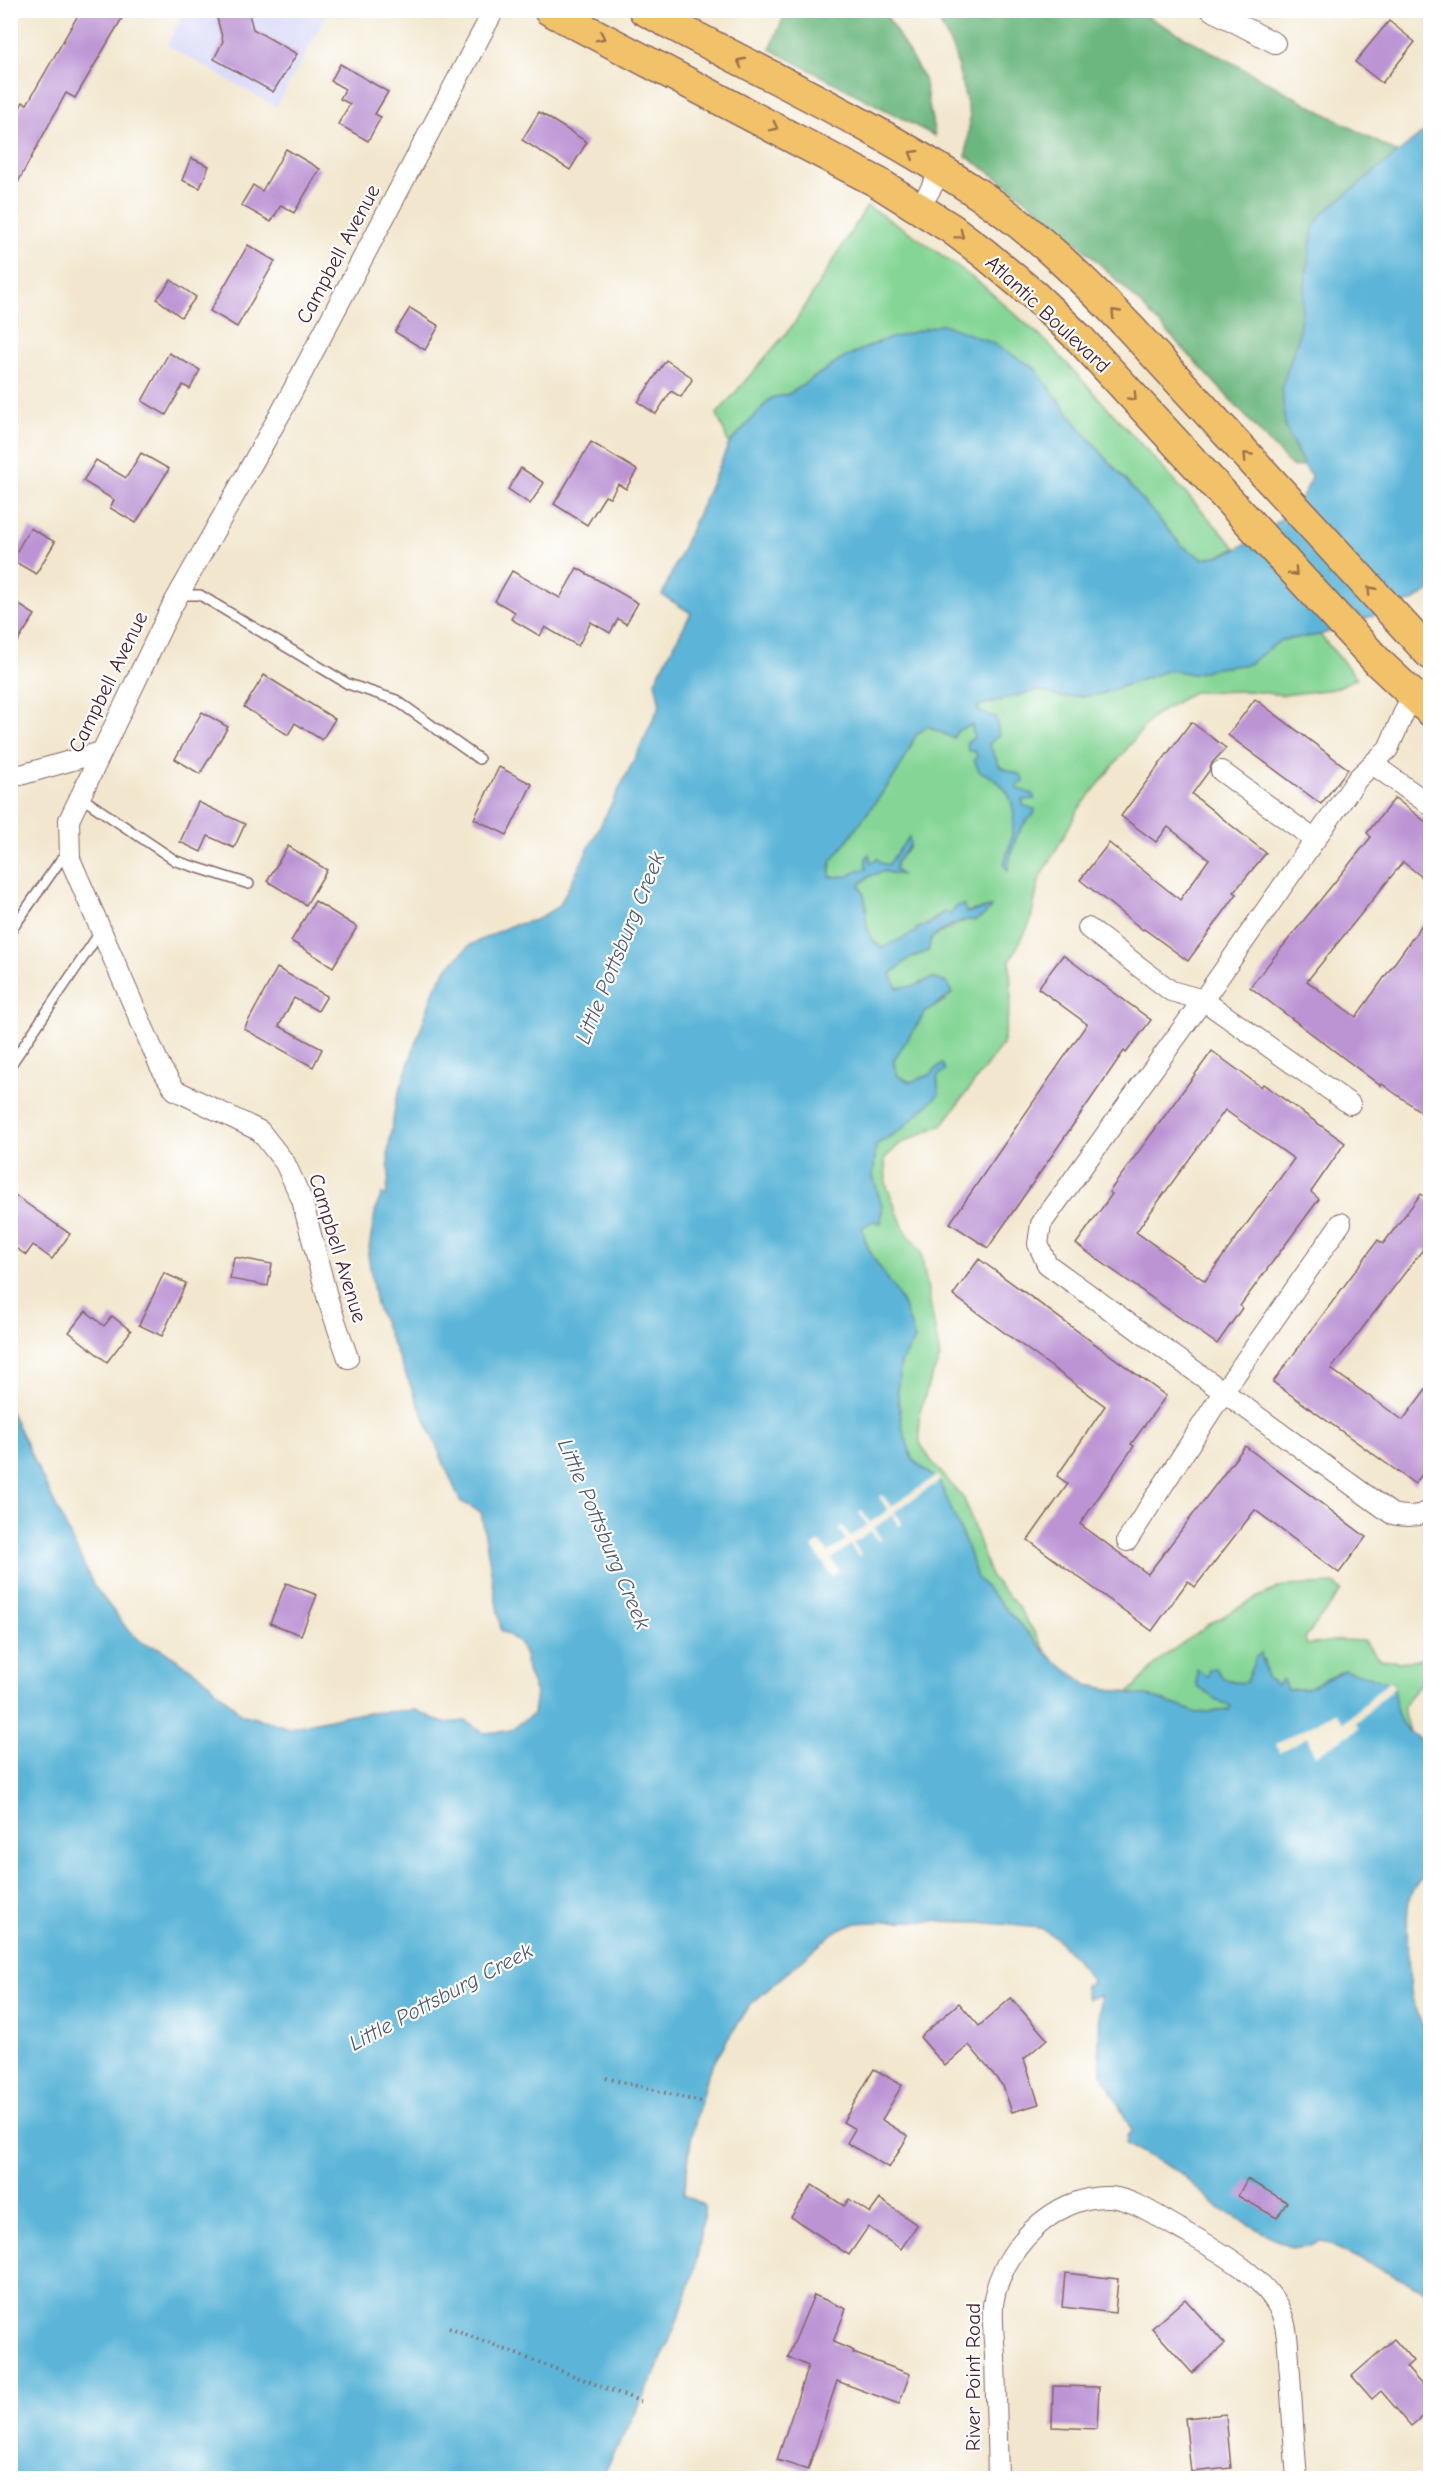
<svg xmlns="http://www.w3.org/2000/svg" width="1441" height="2489" viewBox="0 0 1441 2489" font-family="'Comic Neue',sans-serif">
	<style>
		.built { fill: #d7d7f8 }
		.green { fill: #85d696; stroke: #687a60; stroke-width: 1.5 }
		.forest { fill: #6cb77f; stroke: #5b6b55; stroke-width: 1.5 }
		.water { fill: #5bb5d8; stroke: #526a82; stroke-width: 1.5 }
		.pier { fill: #f2e7ce }
		.building { fill: #bc94d4; fill-rule: evenodd }
		.lines { fill: none; stroke-linecap: round; stroke-linejoin: round }
		.lane-casing { stroke: #856564; stroke-width: 12 }
		.street-casing { stroke: #856564; stroke-width: 22 }
		.primary-casing { stroke: #856564; stroke-width: 33 }
		.path { stroke: #856564; stroke-width: 4; stroke-dasharray: 1.5 4.5; stroke-linecap: butt }
		.lane { stroke: #fff; stroke-width: 9 }
		.street { stroke: #fff; stroke-width: 20 }
		.primary { stroke: #f2c26a; stroke-width: 30 }
		.oneway { stroke: #9e704a }
		.labels { text-anchor: middle; dominant-baseline: central; stroke-width: 4.5; stroke-linejoin: round; paint-order: stroke }
		.street-label { font-size: 21px; fill: #4a1f2b; stroke: #fff }
		.water-label { font-size: 22px; font-style: italic; fill: #515b70; stroke: #fff }
	</style>
	<rect width="100%" height="100%" fill="#fff"/>
	<filter id="ink" filterUnits="userSpaceOnUse"><feTurbulence type="fractalNoise" baseFrequency=".0167" numOctaves="2"/><feDisplacementMap in="SourceGraphic" scale="12" xChannelSelector="R" yChannelSelector="G"/><feConvolveMatrix kernelMatrix="1 2 1 2 8 2 1 2 1" color-interpolation-filters="sRGB"/></filter>
	<filter id="wash" filterUnits="userSpaceOnUse"><feTurbulence type="fractalNoise" baseFrequency=".008" numOctaves="4" result="noise"/><feDisplacementMap in="SourceGraphic" scale="24" xChannelSelector="R" yChannelSelector="G"/><feGaussianBlur stdDeviation="1.35" result="paint"/><feColorMatrix in="noise" values="0 0 0 0 0 0 0 0 0 0 0 0 0 0 0 0 0 1.4 0 .05"/><feComposite in="paint" operator="in"/></filter>
	<g filter="url(#wash)">
		<rect width="100%" height="100%" fill="#f2e7ce"/>
		<polygon class="built" points="185,11 329,11 276,107 167,45"/>
		<g class="green">
			<polygon points="867,206 911,233 981,284 1050,345 1236,548 1222,555 1203,559 1182,546 1074,421 1035,368 881,341 842,359 789,394 771,398 729,444 717,414 794,324"/>
			<path d="M1320,635L1357,678L1334,689L1283,695L1250,691L1193,692L1152,717L1078,810L1039,881L1030,923L1010,961L1011,1001L1002,1045L943,1124L900,1144L885,1158L886,1184L904,1229L921,1252L940,1358L928,1385L919,1415L920,1443L932,1462L964,1499L991,1577L1018,1607L1050,1657L977,1578L965,1541L940,1483L912,1459L902,1426L897,1390L901,1362L915,1340C910,1326 907,1311 900,1299C887,1273 869,1261 862,1228L872,1221L881,1222L882,1206L873,1177L876,1145L902,1129L939,1094L937,1077L942,1063L930,1075L910,1082L898,1076L893,1061L926,1011L946,1000L933,978L914,986L897,988L891,974L908,959L928,951L931,938L990,907L950,915L945,911L916,932L882,948L871,940L865,919L867,908L859,885C866,879 875,871 885,872C892,873 894,875 900,874L895,869L897,861L910,846L909,838L888,865L871,863L869,855L866,858V870H859L849,876L830,877L831,862L897,773L916,735L928,726L953,738L958,730L972,725L974,738L968,751H975C981,768 997,777 1008,791C1023,810 1010,844 1004,865L1008,870C1010,850 1018,826 1034,814L1024,806L1022,800L1034,798L1032,794L1018,789L1016,786L1021,775L1000,767L989,744L978,706L1037,690L1061,697L1098,695L1169,670L1193,674L1216,668L1249,664L1281,640Z"/>
			<path d="M1336,1584L1341,1591L1305,1638L1307,1645L1340,1640L1363,1641L1381,1660L1400,1662L1422,1659V1683C1401,1705 1399,1705 1411,1734L1397,1718L1345,1670L1306,1689H1288L1282,1679L1277,1685L1267,1678L1264,1660L1256,1657L1246,1682C1232,1684 1233,1681 1221,1677C1211,1675 1205,1679 1197,1670V1687L1231,1706L1229,1710L1197,1713L1156,1698L1128,1694L1163,1657L1208,1625L1256,1598L1283,1586Z"/>
		</g>
		<g class="forest">
			<polygon points="787,10 884,11 924,79 935,136 770,49"/>
			<path d="M934,11H1137L1398,153L1321,215L1313,228L1298,339L1282,386L1285,426L1304,466L1292,467C1190,357 1092,239 966,156L970,116L954,52Z"/>
		</g>
		<path class="water" d="M1430,127V591L1413,601L1320,635L1281,640L1249,664L1216,668L1193,674L1169,670L1098,695L1061,697L1037,690L978,706V711L996,717L999,735L989,744L1000,767L1021,775L1024,782L1017,786L1018,789L1032,794L1035,799L1022,800L1024,806L1035,809L1034,814C1017,827 1010,851 1008,871L1004,865C1016,825 1025,790 979,771L974,760L977,757L975,751H968L967,742L974,738L972,725L958,730L953,738L928,726L916,735L897,773L831,862L830,877L849,876L859,870L866,869V858L869,854L871,863L877,858L881,863L888,865L909,837L910,845L897,861L895,869L901,875L883,871L868,877L859,885C875,908 855,930 882,948L916,932V929L930,924L945,911L950,915L957,906L964,905L966,913L991,907L985,915L974,921C960,916 943,931 931,938L928,951L908,959L891,974L897,988L914,986L933,978L948,983L952,994L926,1011L893,1061L898,1076L910,1082L930,1075L942,1063L945,1070L937,1077L939,1094L902,1129L876,1145L873,1177L882,1206L881,1223L872,1221L862,1228C868,1259 887,1273 900,1299C907,1311 911,1326 915,1340L901,1362L897,1390L902,1426L912,1459L940,1483L965,1541L977,1578L1050,1657L1087,1685L1156,1698L1197,1713L1229,1710L1231,1706C1217,1702 1209,1693 1197,1687V1669L1207,1677L1209,1669L1216,1668C1223,1681 1231,1684 1246,1682L1256,1657L1261,1653L1267,1678L1277,1685L1282,1679L1288,1689H1306L1345,1670L1393,1683C1397,1719 1396,1727 1430,1745V1873C1423,1876 1415,1885 1411,1893C1404,1911 1408,1985 1414,2005C1417,2017 1422,2024 1430,2033V2293L1320,2240L1309,2246L1291,2248L1217,2207L1179,2172L1126,2144L1128,2134L1132,2131L1102,2073L1099,2051L1100,1995L1088,1999L1084,1986L1093,1982L1076,1959L1054,1936L1041,1928L979,1922L891,1921L856,1923L833,1933L751,2004L727,2040L707,2075L691,2139L684,2195L705,2206C701,2228 700,2252 693,2274C672,2346 637,2412 601,2478H11L10,1410L94,1586L127,1629L144,1644L159,1648L202,1676L241,1714L290,1728L352,1714L415,1710L443,1723L467,1721L484,1733L508,1731L533,1714L536,1693L527,1671L526,1659L519,1642L501,1630L481,1512L460,1501L376,1305L368,1254L376,1208L382,1194L386,1196L389,1177L388,1152L396,1101L435,987L448,967L470,945L510,926L536,920L559,906L640,748L660,705L655,681L691,613L662,595L729,444L771,398L789,394L842,359L881,341L943,324L992,343L1035,368L1074,421L1182,546L1203,559C1209,557 1216,557 1222,555C1249,547 1308,505 1311,475L1304,466L1285,426L1282,386L1298,339L1313,228L1321,215Z"/>
		<g class="pier">
			<polygon points="936,1476 941,1480 894,1512 902,1524 899,1526 892,1515 874,1528 881,1539 878,1541 871,1531 853,1543 861,1555 858,1556 850,1545 831,1559 839,1571 832,1576 812,1547 820,1542 828,1553 846,1540 838,1528 842,1526 850,1537 867,1525 859,1513 862,1511 870,1523 888,1510 879,1497 883,1495 891,1507"/>
			<polygon points="1389,1681 1393,1683 1394,1687 1356,1723 1360,1728 1315,1756 1307,1737 1279,1753 1276,1744 1336,1712 1343,1723"/>
		</g>
		<g id="blocks">
			<g class="building">
				<polygon points="81,10 127,10 75,98 66,93 10,197 10,126 23,102 27,104"/>
				<polygon points="215,10 248,10 253,29 297,54 273,92 214,59 223,41"/>
				<polygon points="1389,21 1415,42 1382,83 1355,62"/>
				<polygon points="340,64 388,92 375,114 381,117 368,141 338,124 350,104 340,99 345,89 331,81"/>
				<polygon points="539,112 587,142 570,170 522,140"/>
				<polygon points="286,149 320,169 294,213 281,205 271,222 241,205 253,185 262,191"/>
				<polygon points="191,158 209,166 200,188 182,180"/>
				<polygon points="248,245 275,261 237,327 210,311"/>
				<polygon points="171,280 196,297 181,317 157,299"/>
				<polygon points="410,308 439,326 425,350 395,332"/>
				<polygon points="169,353 200,370 190,389 183,385 166,415 142,401"/>
				<polygon points="666,360 690,376 692,380 681,397 671,391 656,414 638,402"/>
				<polygon points="591,442 637,470 626,489 618,484 610,498 605,496 587,525 554,504"/>
				<polygon points="141,453 169,469 136,523 110,508 114,500 83,481 96,460 126,478"/>
				<polygon points="521,468 544,483 530,504 508,489"/>
				<polygon points="30,528 55,542 36,574 12,560"/>
				<polygon points="577,568 638,603 626,624 618,619 610,633 591,622 578,646 545,627 540,636 511,619 515,612 495,601 512,571 560,598"/>
				<polygon points="10,599 35,615 10,653"/>
				<polygon points="264,675 335,719 322,740 295,723 288,735 244,707"/>
				<polygon points="1255,699 1348,769 1321,804 1228,735"/>
				<polygon points="202,712 228,727 200,774 175,759"/>
				<polygon points="1191,722 1226,748 1212,763 1209,771 1192,794 1266,853 1234,892 1237,894 1188,961 1144,929 1143,930 1080,880 1109,843 1180,900 1209,859 1168,827 1156,842 1121,816"/>
				<polygon points="499,767 532,784 507,835 474,819"/>
				<polygon points="1395,798 1431,826 1431,884 1403,862 1307,981 1356,1017 1431,912 1431,1119 1382,1084 1381,1086 1250,987 1371,837 1367,833"/>
				<polygon points="198,802 245,824 234,848 208,836 201,852 180,842"/>
				<polygon points="288,846 327,870 306,905 267,881"/>
				<polygon points="315,901 357,927 333,967 291,941"/>
				<polygon points="1063,955 1151,1020 1126,1053 1124,1051 988,1248 950,1223 1087,1024 1038,988"/>
				<polygon points="277,968 327,996 318,1011 294,998 279,1026 322,1049 313,1067 244,1029"/>
				<path d="M1212,1051L1261,1087L1263,1084L1345,1143L1311,1192L1319,1199L1240,1306L1242,1308L1217,1344L1076,1244L1112,1194L1109,1192ZM1225,1110L1294,1159L1205,1281L1136,1232Z"/>
				<polygon points="10,1192 70,1234 52,1259 33,1245 26,1255 10,1244"/>
				<polygon points="1421,1194 1431,1201 1431,1254 1424,1248 1331,1369 1403,1420 1431,1382 1431,1462 1415,1484 1273,1382 1378,1240 1383,1244"/>
				<polygon points="234,1257 272,1264 268,1286 230,1279"/>
				<polygon points="979,1259 1166,1396 1131,1444 1134,1446 1080,1524 1148,1574 1245,1446 1366,1537 1339,1573 1255,1510 1195,1587 1188,1581 1152,1631 1028,1540 1068,1484 1057,1476 1105,1406 953,1295"/>
				<polygon points="164,1273 186,1283 162,1336 139,1325"/>
				<polygon points="86,1311 104,1326 112,1316 131,1331 107,1362 69,1332"/>
				<polygon points="286,1583 317,1595 301,1635 270,1623"/>
				<polygon points="1011,1998 1047,2039 1024,2059 1039,2104 1012,2112 1003,2086 969,2045 945,2066 920,2037 959,2003 979,2026"/>
				<polygon points="874,2069 902,2085 882,2120 908,2136 889,2168 847,2143 855,2129 843,2122"/>
				<polygon points="1247,2179 1287,2202 1277,2218 1238,2196"/>
				<polygon points="812,2185 844,2206 849,2199 870,2213 880,2199 917,2225 901,2249 868,2227 849,2255 791,2217"/>
				<polygon points="1065,2273 1118,2279 1115,2313 1062,2307"/>
				<polygon points="814,2295 846,2309 833,2342 854,2351 853,2353 910,2374 899,2404 837,2381 808,2470 777,2460 808,2366 788,2357"/>
				<polygon points="1185,2299 1225,2344 1192,2373 1152,2328"/>
				<polygon points="1394,2339 1413,2361 1406,2367 1431,2395 1431,2409 1411,2426 1381,2391 1372,2399 1352,2376"/>
				<polygon points="1053,2386 1099,2387 1097,2429 1052,2427"/>
				<polygon points="1226,2414 1231,2468 1191,2472 1185,2418"/>
			</g>
		</g>
	</g>
	<g filter="url(#ink)">
		<use href="#blocks" fill-opacity="0" stroke="#856564" stroke-width="1.5"/>
		<g class="lines">
			<defs>
				<g id="lane">
					<polyline points="178,595 200,595 348,684 396,700 479,759"/>
					<polyline points="79,796 176,861 249,884"/>
					<polyline points="10,932 67,851"/>
					<polyline points="10,1066 101,931"/>
				</g>
				<g id="street">
					<polyline points="1211,10 1275,43"/>
					<polyline points="919,209 941,171"/>
					<path d="M1412,694L1388,749L1358,778L1203,1000L1041,1224L1038,1244L1047,1264L1392,1514C1406,1517 1417,1517 1430,1511"/>
					<polyline points="1374,765 1430,805"/>
					<polyline points="1221,771 1315,840"/>
					<polyline points="10,778 101,752"/>
					<polyline points="1088,928 1171,991 1203,1000 1350,1104"/>
					<polyline points="348,1358 328,1300 302,1200 285,1163 260,1131 175,1090 160,1066 70,859 69,820 171,608 283,409 494,10"/>
					<polyline points="1127,1541 1224,1391 1341,1223"/>
					<path d="M998,2478C997,2438 996,2397 995,2356C994,2339 992,2322 993,2305C999,2252 1054,2194 1110,2197C1134,2199 1160,2218 1180,2229C1215,2249 1267,2276 1282,2315C1289,2333 1288,2355 1290,2374C1292,2409 1294,2444 1297,2478"/>
				</g>
				<g id="primary">
					<polyline points="549,10 877,182 952,229 985,254 1035,296 1080,339 1379,663 1430,711"/>
					<path d="M644,10C753,68 867,121 971,189C1030,227 1082,278 1131,329L1430,654"/>
				</g>
			</defs>
			<use href="#lane" class="lane-casing"/>
			<use href="#street" class="street-casing"/>
			<use href="#primary" class="primary-casing"/>
			<g class="path">
				<polyline points="606,2078 701,2102"/>
				<polyline points="449,2328 642,2402"/>
			</g>
			<use href="#lane" class="lane"/>
			<use href="#street" class="street"/>
			<use href="#primary" class="primary"/>
		</g>
		<defs><path id="oneway-chevron" d="M-2-3.5L2.5 0L-2 3.5" fill="none" stroke-width="1.6" stroke-linecap="round" stroke-linejoin="round" transform="scale(1.5)"/></defs>
		<g class="oneway">
			<use href="#oneway-chevron" transform="translate(601 37) rotate(27)"/>
			<use href="#oneway-chevron" transform="translate(741 62) rotate(-152)"/>
			<use href="#oneway-chevron" transform="translate(774 127) rotate(27)"/>
			<use href="#oneway-chevron" transform="translate(913 154) rotate(-149)"/>
			<use href="#oneway-chevron" transform="translate(960 235) rotate(37)"/>
			<use href="#oneway-chevron" transform="translate(1115 313) rotate(-134)"/>
			<use href="#oneway-chevron" transform="translate(1133 397) rotate(47)"/>
			<use href="#oneway-chevron" transform="translate(1247 456) rotate(-133)"/>
			<use href="#oneway-chevron" transform="translate(1294 572) rotate(47)"/>
			<use href="#oneway-chevron" transform="translate(1371 590) rotate(-132)"/>
		</g>
	</g>
	<g class="labels">
		<g class="street-label">
			<text transform="translate(338 254) rotate(-62)">Campbell Avenue</text>
			<text transform="translate(1048 314) rotate(43)">Atlantic Boulevard</text>
			<text transform="translate(108 682) rotate(-64)">Campbell Avenue</text>
			<text transform="translate(338 1248) rotate(73)">Campbell Avenue</text>
			<text transform="translate(973 2377) rotate(-90)">River Point Road</text>
		</g>
		<g class="water-label">
			<text transform="translate(620 948) rotate(-68)">Little Pottsburg Creek</text>
			<text transform="translate(604 1534) rotate(67)">Little Pottsburg Creek</text>
			<text transform="translate(441 1997) rotate(-28)">Little Pottsburg Creek</text>
		</g>
	</g>
	<rect width="1441" height="2489" fill="none" stroke="#fff" stroke-width="36"/>
</svg>
